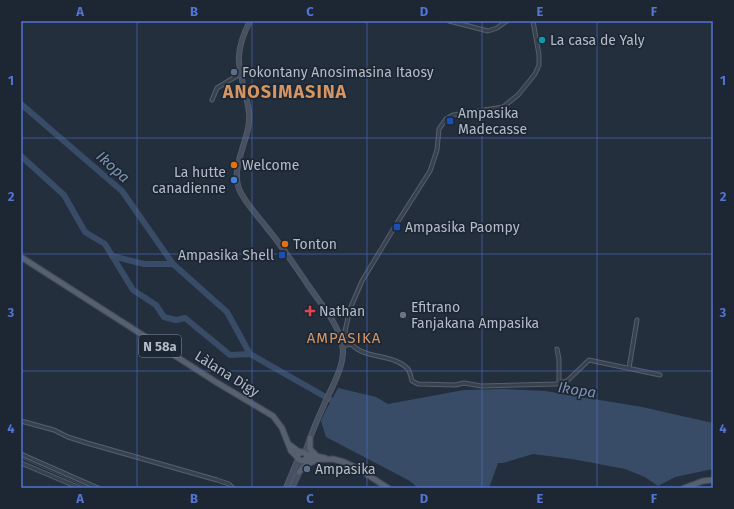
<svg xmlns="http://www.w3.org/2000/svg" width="734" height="509" viewBox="0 0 734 509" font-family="'Fira Sans',sans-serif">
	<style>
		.water { fill: #394c67 }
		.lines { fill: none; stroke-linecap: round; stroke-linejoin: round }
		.stream { stroke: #394c67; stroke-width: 1 }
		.river { stroke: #394c67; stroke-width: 6 }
		.street-casing { stroke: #565f6c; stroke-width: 5 }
		.secondary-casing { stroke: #565f6c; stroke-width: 6 }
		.primary-casing { stroke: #414a57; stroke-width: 7 }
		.street { stroke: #38414e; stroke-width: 3 }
		.secondary { stroke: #465061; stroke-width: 4.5 }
		.primary { stroke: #56606e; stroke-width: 5 }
		.grid { fill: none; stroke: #5274d3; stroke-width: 1; stroke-opacity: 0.55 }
		.culture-dot { fill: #0f9aa8; stroke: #1d2633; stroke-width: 1.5 }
		.service-dot { fill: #5c6f8a; stroke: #1d2633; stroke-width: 1.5 }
		.transit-dot { fill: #1a4fb4; stroke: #1d2633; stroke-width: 1.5 }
		.food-dot { fill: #e8710a; stroke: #1d2633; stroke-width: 1.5 }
		.shop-dot { fill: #3f7fe0; stroke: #1d2633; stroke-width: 1.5 }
		.health-dot { fill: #e0444e; stroke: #1d2633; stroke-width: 1.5 }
		.worship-dot { fill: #6b7280; stroke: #1d2633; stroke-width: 1.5 }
		.labels { text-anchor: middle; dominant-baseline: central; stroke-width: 3.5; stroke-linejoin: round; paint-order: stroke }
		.shield { fill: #1d2633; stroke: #878f9c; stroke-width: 1 }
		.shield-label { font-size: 13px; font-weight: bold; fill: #b4bcc9 }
		.poi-label { font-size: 14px; fill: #b4bcc9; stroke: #1d2633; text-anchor: start }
		.street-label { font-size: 14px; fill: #b4bcc9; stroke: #1d2633 }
		.water-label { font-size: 15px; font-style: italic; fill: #7c92b1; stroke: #1d2633 }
		.neighbourhood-label { font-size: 15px; letter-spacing: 1px; fill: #d59563; stroke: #1d2633 }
		.district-label { font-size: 18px; font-weight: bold; letter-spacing: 1px; fill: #d59563; stroke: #1d2633 }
		.neatline { fill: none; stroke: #5274d3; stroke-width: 1.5 }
		.grid-label { font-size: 13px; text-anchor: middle; font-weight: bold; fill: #5274d3 }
	</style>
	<rect width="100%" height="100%" fill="#242f3e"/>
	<polygon class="water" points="338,388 376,397 388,404 464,390 504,389 545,391 642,407 713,423 713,469 675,477 658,486 645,477 625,469 572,459 533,454 503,463 498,463 489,488 418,488 410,481 326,437 321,421 326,410"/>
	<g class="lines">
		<polyline class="stream" points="21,458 89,488"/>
		<g class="river">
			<polyline points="21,104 122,191 173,264 227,312 250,354"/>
			<polyline points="21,156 64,195 85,232 105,244 133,290 156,305 164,317 176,320 185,318 230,355 250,354 338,404"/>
			<polyline points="112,256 144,264 173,264"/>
		</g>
		<defs>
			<g id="street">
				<polyline points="449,21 488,31 497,28 507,21"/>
				<polyline points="212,100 217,88 240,74"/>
				<path d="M331,318C336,312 343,314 350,309"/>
				<polyline points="351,344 345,331 350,309 362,281 397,223 430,171 437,150 439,129 446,119 453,115 503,107 518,95 535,74 539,65 539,55 533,21"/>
				<path d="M342,346L351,344C366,360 393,353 408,369C410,372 411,377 412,381L418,384L455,385L464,383L481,386L556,384L567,381L589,360L660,375"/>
				<polyline points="557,349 559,359 559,383"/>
				<polyline points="629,368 637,320"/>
				<polyline points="21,421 54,430 68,437 87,443 217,480 229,484 233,488"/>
				<polyline points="21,454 98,488"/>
				<polyline points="21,463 80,488"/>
			</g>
			<g id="secondary">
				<path d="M250,21C229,62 243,72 249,112C252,137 230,164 239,189C245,203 258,216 267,228C282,246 295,266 308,285C320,303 343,329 343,351C343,366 335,381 329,394C320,413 311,433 305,453"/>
				<polyline points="286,488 298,459"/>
				<polyline points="292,488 305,460"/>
			</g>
			<g id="primary">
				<polyline points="21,257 216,382 273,416 282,428 291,451 298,458"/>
				<polyline points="310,438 310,449 316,455"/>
				<polyline points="290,445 298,451 305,453 307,457 305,460"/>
				<polyline points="301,452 297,456 298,459 301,461 305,460 333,459 344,462 357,468 388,488"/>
				<polyline points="306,454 325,458"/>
				<polyline points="299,472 306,465 314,461"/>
				<polyline points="684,488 703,481 713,480"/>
			</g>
		</defs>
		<use href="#street" class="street-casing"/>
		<use href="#secondary" class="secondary-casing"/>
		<use href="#primary" class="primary-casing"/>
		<use href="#street" class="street"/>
		<use href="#secondary" class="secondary"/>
		<use href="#primary" class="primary"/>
	</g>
	<path class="grid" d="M137,21V488M252,21V488M367,21V488M482,21V488M597,21V488M21,138H713M21,254H713M21,371H713"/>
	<circle class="culture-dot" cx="542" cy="40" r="4"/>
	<g class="service-dot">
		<circle cx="234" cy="72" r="4"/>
		<circle cx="307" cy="469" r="4"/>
	</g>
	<g class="transit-dot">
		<rect x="446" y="117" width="8" height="8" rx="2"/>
		<rect x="393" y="223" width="8" height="8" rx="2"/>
		<rect x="278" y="251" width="8" height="8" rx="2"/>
	</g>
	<g class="food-dot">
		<circle cx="234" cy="165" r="4"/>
		<circle cx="285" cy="244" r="4"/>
	</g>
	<circle class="shop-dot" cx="234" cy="180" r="4"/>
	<path class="health-dot" d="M308 305h4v4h4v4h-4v4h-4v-4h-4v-4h4z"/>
	<circle class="worship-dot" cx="403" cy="315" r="4"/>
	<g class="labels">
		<rect class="shield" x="139" y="335" width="42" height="22" rx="3"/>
		<g class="shield-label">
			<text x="160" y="346">N 58a</text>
		</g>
		<g class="poi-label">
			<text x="550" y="40">La casa de Yaly</text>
			<text x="242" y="72">Fokontany Anosimasina Itaosy</text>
			<text x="458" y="113">Ampasika<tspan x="458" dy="16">Madecasse</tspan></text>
			<text x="242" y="165">Welcome</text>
			<text x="226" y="172" text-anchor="end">La hutte<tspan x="226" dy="16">canadienne</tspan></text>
			<text x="405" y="227">Ampasika Paompy</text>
			<text x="293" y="244">Tonton</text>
			<text x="274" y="255" text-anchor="end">Ampasika Shell</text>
			<text x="411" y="307">Efitrano<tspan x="411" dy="16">Fanjakana Ampasika</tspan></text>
			<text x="319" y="311">Nathan</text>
			<text x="315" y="469">Ampasika</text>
		</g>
		<g class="street-label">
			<text transform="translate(227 374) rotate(32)">Làlana Digy</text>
		</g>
		<g class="water-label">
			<text transform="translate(113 167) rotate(42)">Ikopa</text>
			<text transform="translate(577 390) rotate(9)">Ikopa</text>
		</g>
		<g class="neighbourhood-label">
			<text x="344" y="338">AMPASIKA</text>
		</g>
		<g class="district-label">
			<text x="285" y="92">ANOSIMASINA</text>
		</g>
	</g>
	<rect width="734" height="509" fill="none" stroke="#1d2633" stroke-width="44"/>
	<rect x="22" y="22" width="690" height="465" class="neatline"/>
	<g class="grid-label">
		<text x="80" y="16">A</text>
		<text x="194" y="16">B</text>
		<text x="310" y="16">C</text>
		<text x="424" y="16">D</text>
		<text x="540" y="16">E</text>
		<text x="654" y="16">F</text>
		<text x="11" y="85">1</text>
		<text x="723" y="85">1</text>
		<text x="11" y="201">2</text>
		<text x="723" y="201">2</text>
		<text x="11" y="317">3</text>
		<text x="723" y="317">3</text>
		<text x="11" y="433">4</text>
		<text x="723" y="433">4</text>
		<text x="80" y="503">A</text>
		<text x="194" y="503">B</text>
		<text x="310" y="503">C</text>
		<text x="424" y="503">D</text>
		<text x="540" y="503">E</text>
		<text x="654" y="503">F</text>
	</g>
</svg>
